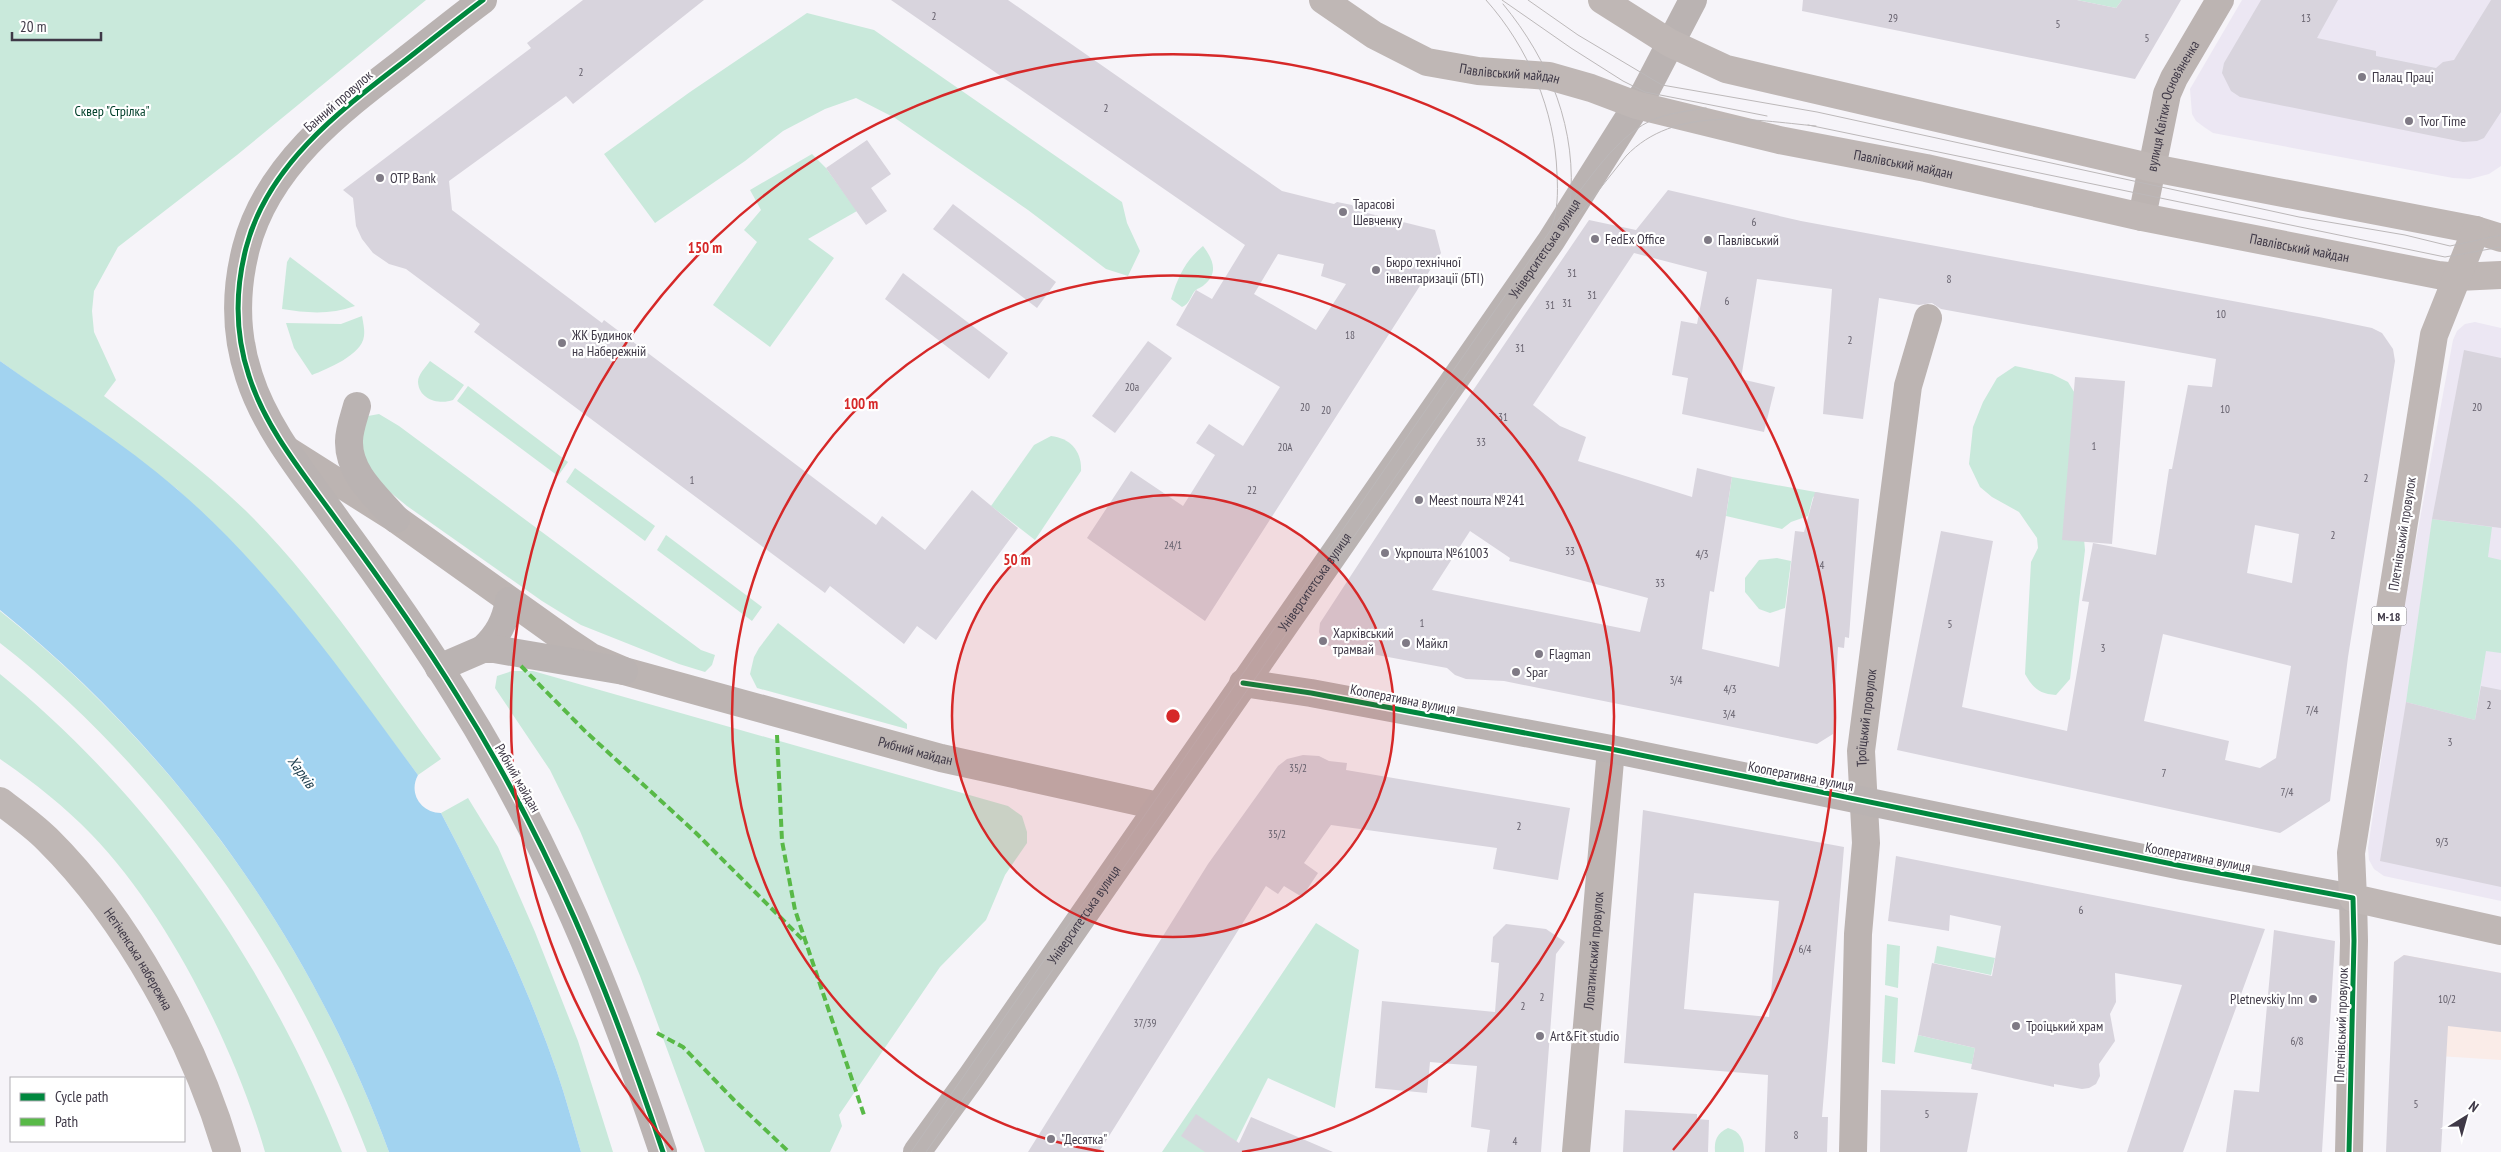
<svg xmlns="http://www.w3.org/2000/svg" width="2501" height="1152" viewBox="0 0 2501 1152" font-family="'PT Sans Narrow',sans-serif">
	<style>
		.built { fill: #ece7f3 }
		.education { fill: #faece8 }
		.green { fill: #c9e9db }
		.water { fill: #a2d3f0 }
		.building { fill: #d8d4dd; fill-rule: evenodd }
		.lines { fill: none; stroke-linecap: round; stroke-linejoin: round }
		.street { stroke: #bcb4b2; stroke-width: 28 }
		.secondary { stroke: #bab3b2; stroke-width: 28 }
		.primary { stroke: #bfb7b5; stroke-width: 28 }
		.tram { stroke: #bcb8b9; stroke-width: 1 }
		.quiet { stroke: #58b947; stroke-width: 4; stroke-dasharray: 8 4; stroke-linecap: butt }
		.cycleway-casing { stroke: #fff; stroke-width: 8 }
		.cycleway { stroke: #00873e; stroke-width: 5 }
		.ring { fill: none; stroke: #d62828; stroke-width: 2.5 }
		.poi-dot { fill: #7f7a85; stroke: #fff; stroke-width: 2 }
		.labels { text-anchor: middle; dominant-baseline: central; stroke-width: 4.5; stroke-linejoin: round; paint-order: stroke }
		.number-label { font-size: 11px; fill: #65606c }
		.shield { fill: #fff; stroke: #79747e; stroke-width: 1 }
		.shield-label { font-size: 12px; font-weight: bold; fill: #3f3947 }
		.street-label { font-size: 14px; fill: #3f3947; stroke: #fff }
		.poi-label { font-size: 14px; fill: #3f3947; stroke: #fff; text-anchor: start }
		.park-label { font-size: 14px; fill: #00402a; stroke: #fff }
		.water-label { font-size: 15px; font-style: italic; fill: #193949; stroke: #fff }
		.centre { fill: #d62828; stroke: #fff; stroke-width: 2.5 }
		.ring-label { font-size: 15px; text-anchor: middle; font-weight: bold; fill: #d62828; stroke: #fff; stroke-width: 4.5; stroke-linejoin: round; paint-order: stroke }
	</style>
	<rect width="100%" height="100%" fill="#f6f4f9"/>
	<g class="built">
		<polygon points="2242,0 2501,0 2501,166 2489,174 2470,179 2453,178 2213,133 2204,127 2196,121 2192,114 2190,89"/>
		<polygon points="2475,322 2501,328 2501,901 2384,876 2374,869 2369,860 2368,848 2403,611 2453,340 2457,331 2465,324"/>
	</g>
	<polygon class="education" points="2404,955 2501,973 2501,1060 2391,1053 2394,962"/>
	<g class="green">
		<path d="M0,0H426L237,155L118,247L94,291L92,311L94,332L116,380L104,396C152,432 201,468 245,510C320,584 379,675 441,759L418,775L324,650L278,594L236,547L177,489L0,361Z"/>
		<polygon points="2077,0 2122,0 2116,8"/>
		<polygon points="807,13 874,30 1122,202 1127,223 1140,251 1128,276 1106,269 1028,210 895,118 856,98 825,109 783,131 745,161 655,223 604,154 690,92"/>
		<polygon points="812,154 826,168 857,211 808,239 834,258 770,347 713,305 757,242 744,230 761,210 750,190"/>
		<path d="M1203,246C1213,259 1219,273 1204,285C1201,288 1197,288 1194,292C1190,298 1189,304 1182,307L1171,299C1178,277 1185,261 1203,246Z"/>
		<path d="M290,257L355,306C330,315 307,313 282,309L287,262Z"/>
		<path d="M362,316C363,322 365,330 364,336C362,355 327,369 312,375L294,348L286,323L341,324Z"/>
		<path d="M430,361L464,385L453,400C440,405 419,400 418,382C418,374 426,367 430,361Z"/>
		<path d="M2015,366L2052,374L2068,382L2079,400L2080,492L2085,550L2070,679L2056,695C2039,694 2033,688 2025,674L2031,562L2038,548L2037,538L2019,512L1992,497L1980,487L1969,464L1973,427L1983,402L1997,378Z"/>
		<polygon points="468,386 568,462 558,476 457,401"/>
		<polygon points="379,414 399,426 701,650 715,655 712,665 705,672 679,664 581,625 542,601 407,506 362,469 359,424 368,416"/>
		<path d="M1051,436C1070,438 1082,451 1081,471L1035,540L991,506L1034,445Z"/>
		<polygon points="575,468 655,526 645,541 566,482"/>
		<polygon points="1732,477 1821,493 1813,497 1808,516 1791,522 1782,529 1726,516"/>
		<polygon points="2432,519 2492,527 2488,557 2501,560 2501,653 2486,651 2475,720 2406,702"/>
		<polygon points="666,535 762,607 752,621 657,550"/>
		<polygon points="1777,558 1791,561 1785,608 1770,613 1759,609 1745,592 1745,578 1759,560"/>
		<path d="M0,611C176,752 311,940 389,1152H367C292,956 166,773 0,643Z"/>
		<polygon points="778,623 907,724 907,729 757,688 750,674 754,657 759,648"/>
		<polygon points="512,671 533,671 1008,806 1022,816 1027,832 1027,843 1005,875 986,920 940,967 839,1115 842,1126 830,1152 705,1152 640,976 580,831 550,770 495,688 497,676"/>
		<path d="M0,674C157,802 267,965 342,1152H265C235,1048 167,912 91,834C64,806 32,781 0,759Z"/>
		<path d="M468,798L498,847L535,932L578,1041L613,1152H581C573,1125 566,1098 557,1072C526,982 485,897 441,813Z"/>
		<polygon points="1316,923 1359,950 1335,1108 1268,1078 1231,1152 1162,1152"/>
		<polygon points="1887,944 1900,946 1898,988 1885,985"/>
		<polygon points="1937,946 1995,958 1991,975 1934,963"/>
		<polygon points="1885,995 1898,998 1895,1064 1882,1062"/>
		<polygon points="1918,1035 1975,1048 1972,1064 1914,1052"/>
		<path d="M1728,1128C1740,1131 1744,1140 1744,1152H1715C1714,1140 1717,1133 1728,1128Z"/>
	</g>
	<path class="water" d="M0,361C59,403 123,442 178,490C272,571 345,676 418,775C408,793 421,813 441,813C485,897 526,982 557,1072C566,1098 573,1125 581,1152H389C311,940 176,752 0,610Z"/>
	<g class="building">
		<polygon points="583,0 704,0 573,104 566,96 449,181 452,210 602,323 604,320 876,525 882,516 925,550 972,490 1018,528 936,640 917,626 904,644 830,586 825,593 474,332 480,324 406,269 389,264 373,253 362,239 356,226 353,198 343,190 531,48 527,43"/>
		<path d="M891,0H1008L1282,191L1334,204L1337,202L1352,205L1355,210L1435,230L1441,253L1205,621L1087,538L1131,471L1183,506L1215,455L1196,443L1209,424L1243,446L1280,387L1176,325L1196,290L1212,299L1245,245ZM1278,254L1324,264L1321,276L1346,284L1316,330L1254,294Z"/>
		<polygon points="1803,0 2077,0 2116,8 2122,0 2181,0 2135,79 1802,11"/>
		<polygon points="2261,0 2338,0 2317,38 2376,51 2376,56 2436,68 2443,62 2454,60 2491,0 2501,0 2501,112 2484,138 2477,141 2463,142 2240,97 2231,91 2222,73 2224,63"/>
		<polygon points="867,140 891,174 871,188 887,211 866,225 826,168"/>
		<path d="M1668,190L1801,221L2319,317L2372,328L2382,333L2393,349L2395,361L2348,657L2330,801L2280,833L1897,750L1941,531L1993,541L1962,707L2067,731L2089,602L2082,601L2093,543L2156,555L2169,469H2172L2188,385L2212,387L2216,359L1941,309L1932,303L1919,305L1879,298L1863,419L1823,414L1832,289L1757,279L1741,379L1775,387L1764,432L1682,414L1688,378L1672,375L1681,321L1697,324L1707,272L1634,253L1533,405L1560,426L1586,437L1578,461L1692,497L1697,468L1732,477L1714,592L1710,591L1702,649L1779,667L1795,531L1804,532L1815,492L1859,499L1849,638L1845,637L1844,648L1838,647L1833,734L1817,744L1504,681L1466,679L1455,675L1447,668L1329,646L1324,643L1319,632L1320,623L1440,439L1589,220L1636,230ZM2255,525L2299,534L2292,583L2247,573ZM1470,531L1510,558L1509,561L1648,598L1640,632L1432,590ZM2163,634L2291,666L2276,758L2260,768L2225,760L2229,741L2144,721Z"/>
		<polygon points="953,204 1056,282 1037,308 933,229"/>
		<polygon points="903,273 1008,353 989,379 885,299"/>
		<polygon points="1148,341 1172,358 1115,433 1092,416"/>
		<polygon points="2464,350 2501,358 2501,528 2432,519"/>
		<polygon points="2075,377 2125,381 2112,544 2062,540"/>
		<polygon points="2481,686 2501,690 2501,887 2380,861 2406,702 2475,720"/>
		<polygon points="1303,755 1319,756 1329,761 1347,763 1346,770 1570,808 1558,880 1493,869 1497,848 1331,825 1304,863 1318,873 1302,897 1284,886 1278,894 1266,886 1099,1152 1028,1152 1208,864 1278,766 1287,759"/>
		<path d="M1643,810L1844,847L1822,1117H1828L1827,1152H1765L1768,1075L1624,1063ZM1694,893L1779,901L1769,1017L1684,1009Z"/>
		<polygon points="1896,856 2265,929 2183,1152 2127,1152 2182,985 2115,973 2116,1002 2110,1014 2115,1041 2099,1064 2100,1076 2096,1084 2089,1088 2082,1089 2054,1084 2054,1087 1971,1069 1975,1048 1918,1035 1932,963 1992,976 2001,926 1950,915 1949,931 1888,921"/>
		<polygon points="1506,924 1546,929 1565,942 1556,954 1541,1152 1487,1152 1490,1130 1471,1127 1477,1066 1430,1062 1427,1093 1375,1088 1382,1001 1495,1012 1499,963 1491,962 1493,937"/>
		<polygon points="2274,930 2335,941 2322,1152 2226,1152 2234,1090 2259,1092"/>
		<polygon points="2404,955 2501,973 2501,1032 2448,1026 2441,1152 2386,1152 2394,962"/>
		<polygon points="1881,1090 1978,1093 1967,1152 1880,1152"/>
		<polygon points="1625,1110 1697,1114 1697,1119 1709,1120 1708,1152 1623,1152"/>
		<polygon points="1196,1114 1239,1143 1251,1117 1333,1152 1205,1152 1181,1136"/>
	</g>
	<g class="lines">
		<g class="street">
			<path id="s1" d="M2142,217L2167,94L2174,78L2220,0"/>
			<path id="s2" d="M287,450L396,519L567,641L591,657L624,671L941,758L1158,806"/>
			<path id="s3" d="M1576,1152L1611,749"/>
			<path id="s4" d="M1853,1152L1858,934L1866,843L1861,751L1908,386L1928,318"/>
			<polyline points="2349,1152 2354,941 2353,898"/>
		</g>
		<g class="secondary">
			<path d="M483,0C456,20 429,42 402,63C338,112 267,166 246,248C235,291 235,334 249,376C266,430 306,477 338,522C380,579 421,637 458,697C549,842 609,990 663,1152"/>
			<path d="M357,406C354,417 349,430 349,441C348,473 376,496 396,519"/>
			<path d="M483,649C498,635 505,622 509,601"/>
			<polyline points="439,668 483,649 494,649 624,671"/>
			<polyline points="1243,683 1311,693 1611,749 2182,866 2353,898"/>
			<path id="s5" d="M917,1152L972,1076L1551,241L1645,92L1693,0"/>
		</g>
		<g class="primary">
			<path id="s6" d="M1323,0L1374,35L1427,62L1478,71L1549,76L1591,88L1636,105L1779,140L1926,168L2142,217L2438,275L2458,277L2501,275"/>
			<polyline points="1602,0 1670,43 1726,69 2153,168 2476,230 2501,238"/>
			<polyline points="2476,230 2434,335 2351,853 2353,898 2501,931"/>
			<path id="s7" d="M0,801C16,813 33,825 47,839C128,919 195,1043 227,1152"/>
		</g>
		<g class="tram">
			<polyline points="1502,0 1571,48 1623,81 1645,92 1767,116"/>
			<polyline points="1528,0 1578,35 1662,85 1817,112 2299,217 2405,235 2450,246 2501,235"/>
			<path d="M1503,4C1550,61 1578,130 1570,205"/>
			<polyline points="1808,125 2445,257 2501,247"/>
			<path d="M1554,225C1581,192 1611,140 1650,121C1667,113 1688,111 1706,108"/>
			<path d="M911,1152L1550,231C1558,213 1558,193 1557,174C1555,110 1528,47 1486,0"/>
			<path d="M926,1152L1567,230L1626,156C1675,105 1752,120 1816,126"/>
		</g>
		<g class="quiet">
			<polyline points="521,666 586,732 696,833 807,944"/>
			<polyline points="777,735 782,841 795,910 865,1118"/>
			<polyline points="657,1033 683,1047 734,1100 789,1152"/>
		</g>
		<defs>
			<g id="cycleway">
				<path d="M483,0C456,20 429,42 402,63C338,112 267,166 246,248C235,291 235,334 249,376C266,430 306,477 338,522C380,579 421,637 458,697C549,842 609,990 663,1152"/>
				<polyline points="1243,683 1311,693 1611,749 2182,866 2353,898 2354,941 2349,1152"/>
			</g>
		</defs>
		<use href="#cycleway" class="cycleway-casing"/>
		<use href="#cycleway" class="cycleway"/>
	</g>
	<circle cx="1173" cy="716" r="221" fill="#d62828" fill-opacity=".12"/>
	<g class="ring">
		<circle cx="1173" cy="716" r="221"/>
		<path d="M1104 1152A441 441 0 1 1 1242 1152"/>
		<path d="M673 1150A662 662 0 1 1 1673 1150"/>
	</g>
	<g class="poi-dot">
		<circle cx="2362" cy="77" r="5"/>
		<circle cx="2409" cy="121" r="5"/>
		<circle cx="380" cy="178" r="5"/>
		<circle cx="1343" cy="212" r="5"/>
		<circle cx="1595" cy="239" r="5"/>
		<circle cx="1708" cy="240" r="5"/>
		<circle cx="1376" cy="270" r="5"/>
		<circle cx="562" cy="343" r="5"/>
		<circle cx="1419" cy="500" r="5"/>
		<circle cx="1385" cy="553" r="5"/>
		<circle cx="1323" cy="641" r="5"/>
		<circle cx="1406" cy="643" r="5"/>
		<circle cx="1539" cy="654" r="5"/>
		<circle cx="1516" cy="672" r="5"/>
		<circle cx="2313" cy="999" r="5"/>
		<circle cx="2016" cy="1026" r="5"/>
		<circle cx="1540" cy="1036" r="5"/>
		<circle cx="1051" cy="1139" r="5"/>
	</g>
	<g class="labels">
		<g class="number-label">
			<text x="934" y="16">2</text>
			<text x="1893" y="18">29</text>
			<text x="2306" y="18">13</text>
			<text x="2058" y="24">5</text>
			<text x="2147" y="38">5</text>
			<text x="581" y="72">2</text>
			<text x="1106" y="108">2</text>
			<text x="1754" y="222">6</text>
			<text x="1572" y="273">31</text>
			<text x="1949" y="279">8</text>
			<text x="1592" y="295">31</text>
			<text x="1727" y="301">6</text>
			<text x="1567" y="303">31</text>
			<text x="1550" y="305">31</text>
			<text x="2221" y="314">10</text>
			<text x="1350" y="335">18</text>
			<text x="1850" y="340">2</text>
			<text x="1520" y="348">31</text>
			<text x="1132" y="387">20а</text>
			<text x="1305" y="407">20</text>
			<text x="2477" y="407">20</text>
			<text x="2225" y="409">10</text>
			<text x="1326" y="410">20</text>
			<text x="1503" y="417">31</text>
			<text x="1481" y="442">33</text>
			<text x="2094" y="446">1</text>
			<text x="1285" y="447">20А</text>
			<text x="2366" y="478">2</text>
			<text x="692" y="480">1</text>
			<text x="1252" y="490">22</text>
			<text x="2333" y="535">2</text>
			<text x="1173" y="545">24/1</text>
			<text x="1570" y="551">33</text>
			<text x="1702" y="554">4/3</text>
			<text x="1822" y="565">4</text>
			<text x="1660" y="583">33</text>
			<text x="1422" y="623">1</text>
			<text x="1950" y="624">5</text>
			<text x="2103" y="648">3</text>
			<text x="1676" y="680">3/4</text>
			<text x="1730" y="689">4/3</text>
			<text x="2489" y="705">2</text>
			<text x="2312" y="710">7/4</text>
			<text x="1729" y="714">3/4</text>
			<text x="2450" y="742">3</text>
			<text x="1298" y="768">35/2</text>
			<text x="2164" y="773">7</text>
			<text x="2287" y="792">7/4</text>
			<text x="1519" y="826">2</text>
			<text x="1277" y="834">35/2</text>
			<text x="2442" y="842">9/3</text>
			<text x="2081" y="910">6</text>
			<text x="1805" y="949">6/4</text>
			<text x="1542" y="997">2</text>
			<text x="2447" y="999">10/2</text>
			<text x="1523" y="1006">2</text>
			<text x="1145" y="1023">37/39</text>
			<text x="2297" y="1041">6/8</text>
			<text x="2416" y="1104">5</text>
			<text x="1927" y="1114">5</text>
			<text x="1796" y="1135">8</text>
			<text x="1515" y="1141">4</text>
		</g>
		<rect class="shield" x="2371.5" y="606.5" width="35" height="19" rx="4"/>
		<g class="shield-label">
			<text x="2389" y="616">М-18</text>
		</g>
		<g class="street-label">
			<text stroke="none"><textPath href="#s6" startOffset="205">Павлівський майдан</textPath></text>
			<text transform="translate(338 101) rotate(-41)">Банний провулок</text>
			<text stroke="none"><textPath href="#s1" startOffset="116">вулиця Квітки-Основ’яненка</textPath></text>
			<text stroke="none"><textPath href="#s6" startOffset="610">Павлівський майдан</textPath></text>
			<text stroke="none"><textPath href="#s6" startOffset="1015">Павлівський майдан</textPath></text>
			<text stroke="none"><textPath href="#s5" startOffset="1100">Університетська вулиця</textPath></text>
			<text transform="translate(2402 534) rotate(-81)">Плетнівський провулок</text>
			<text stroke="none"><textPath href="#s5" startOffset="695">Університетська вулиця</textPath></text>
			<text transform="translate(1403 699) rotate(11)">Кооперативна вулиця</text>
			<text stroke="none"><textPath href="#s4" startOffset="435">Троїцький провулок</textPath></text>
			<text stroke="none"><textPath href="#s2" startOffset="706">Рибний майдан</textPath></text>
			<text transform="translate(1801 776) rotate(11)">Кооперативна вулиця</text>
			<text transform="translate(518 778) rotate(60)">Рибний майдан</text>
			<text transform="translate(2198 857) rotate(11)">Кооперативна вулиця</text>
			<text stroke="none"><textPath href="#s5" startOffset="290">Університетська вулиця</textPath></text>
			<text stroke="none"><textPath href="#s3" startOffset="202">Лопатинський провулок</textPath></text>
			<text stroke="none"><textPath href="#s7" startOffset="212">Нетіченська набережна</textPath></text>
			<text transform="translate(2341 1025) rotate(-88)">Плетнівський провулок</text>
		</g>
		<g class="poi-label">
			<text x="2372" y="77">Палац Праці</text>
			<text x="2419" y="121">Tvor Time</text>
			<text x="390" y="178">OTP Bank</text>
			<text x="1353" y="204">Тарасові<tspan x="1353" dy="16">Шевченку</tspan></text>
			<text x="1605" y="239">FedEx Office</text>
			<text x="1718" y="240">Павлівський</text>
			<text x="1386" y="262">Бюро технічної<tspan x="1386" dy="16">інвентаризації (БТІ)</tspan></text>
			<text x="572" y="335">ЖК Будинок<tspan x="572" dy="16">на Набережній</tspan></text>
			<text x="1429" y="500">Meest пошта №241</text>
			<text x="1395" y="553">Укрпошта №61003</text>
			<text x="1333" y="633">Харківський<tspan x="1333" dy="16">трамвай</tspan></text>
			<text x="1416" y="643">Майкл</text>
			<text x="1549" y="654">Flagman</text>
			<text x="1526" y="672">Spar</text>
			<text x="2303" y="999" text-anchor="end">Pletnevskiy Inn</text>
			<text x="2026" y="1026">Троїцький храм</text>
			<text x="1550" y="1036">Art&amp;Fit studio</text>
			<text x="1061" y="1139">"Десятка"</text>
		</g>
		<g class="park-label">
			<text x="112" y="111">Сквер "Стрілка"</text>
		</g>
		<g class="water-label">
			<text transform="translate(302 772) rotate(54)">Харків</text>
		</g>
	</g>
	<circle cx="1173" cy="716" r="8" class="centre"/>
	<g class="ring-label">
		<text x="705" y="253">150 m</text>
		<text x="861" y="409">100 m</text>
		<text x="1017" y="565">50 m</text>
	</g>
	<rect x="10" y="1077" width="175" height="65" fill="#ffffff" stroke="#b2b0b5"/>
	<rect x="20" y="1093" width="25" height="8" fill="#00873e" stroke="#b2b0b5"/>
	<text x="55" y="1102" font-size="15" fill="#3f3947">Cycle path</text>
	<rect x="20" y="1118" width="25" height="8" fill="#58b947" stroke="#b2b0b5"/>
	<text x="55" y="1127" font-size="15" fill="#3f3947">Path</text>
	<g transform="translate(2466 1117) rotate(37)" stroke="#ffffff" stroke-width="4" paint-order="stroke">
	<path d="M0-4L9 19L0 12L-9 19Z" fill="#3f3947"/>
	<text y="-8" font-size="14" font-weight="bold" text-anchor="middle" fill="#3f3947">N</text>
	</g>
	<path d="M12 32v8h89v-8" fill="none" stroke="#3f3947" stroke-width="2.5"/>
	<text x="20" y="32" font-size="15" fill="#3f3947" stroke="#ffffff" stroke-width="4" paint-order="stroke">20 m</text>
</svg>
